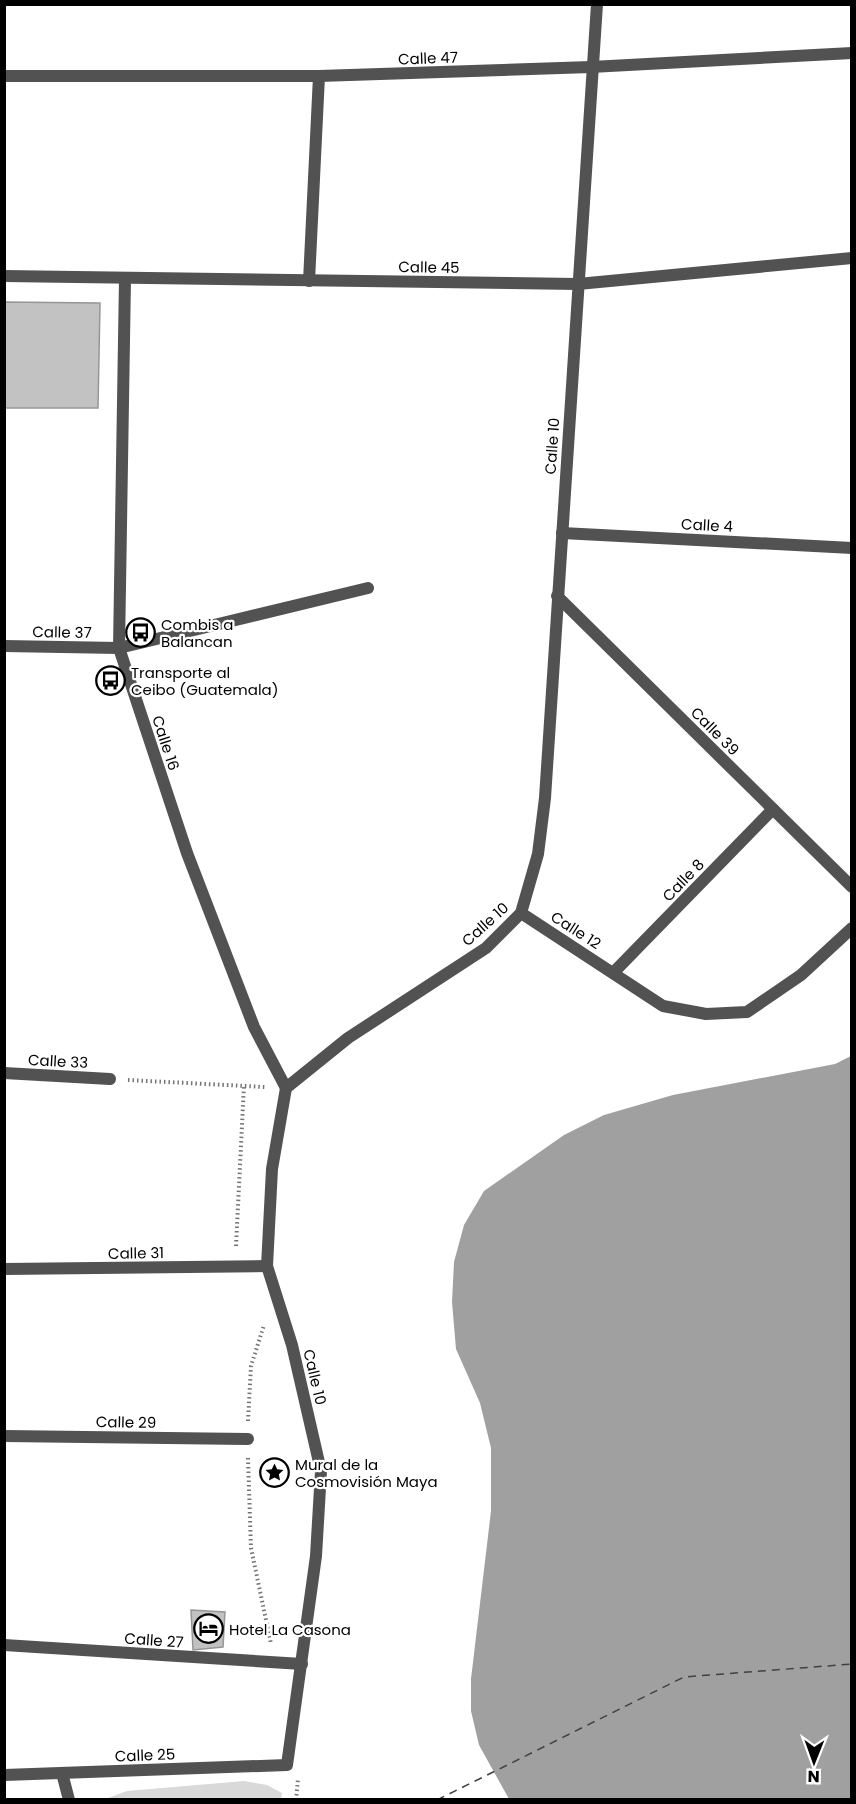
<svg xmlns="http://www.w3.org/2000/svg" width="856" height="1804" viewBox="0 0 856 1804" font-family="Poppins,sans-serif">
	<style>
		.green { fill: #d9d9d9 }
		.water { fill: #a0a0a0 }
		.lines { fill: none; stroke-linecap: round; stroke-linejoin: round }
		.ferry { stroke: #414141; stroke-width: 1.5; stroke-dasharray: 8 6; stroke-linecap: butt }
		.building { fill: #c2c2c2; stroke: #969696; stroke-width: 1.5 }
		.path { stroke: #747474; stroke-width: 4; stroke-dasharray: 1.5 3; stroke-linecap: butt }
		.street { stroke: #525252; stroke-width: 12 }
		.labels { text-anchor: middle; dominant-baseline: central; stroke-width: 4.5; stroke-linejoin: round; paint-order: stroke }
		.street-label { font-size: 15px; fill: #000; stroke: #fff }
		.poi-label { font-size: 15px; fill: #000; stroke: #fff; text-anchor: start }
	</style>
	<rect width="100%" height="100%" fill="#fff"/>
	<polygon class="green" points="244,1781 267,1785 282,1793 281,1799 105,1799 127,1791"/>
	<polygon class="water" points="851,1056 851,1799 509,1799 479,1745 471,1711 471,1679 491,1511 491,1448 480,1403 456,1349 452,1302 454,1262 464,1225 484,1191 564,1135 604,1115 673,1095 835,1064"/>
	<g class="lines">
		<polyline class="ferry" points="437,1800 684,1677 852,1664"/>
	</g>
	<g class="building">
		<polygon points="4,302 100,303 98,408 4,408"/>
		<polygon points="191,1610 225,1612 223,1647 193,1650"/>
	</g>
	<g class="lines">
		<g class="path">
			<polyline points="128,1080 265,1087"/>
			<polyline points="236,1246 244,1085"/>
			<polyline points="248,1421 251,1366 264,1325"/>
			<polyline points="248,1458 251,1548 271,1644"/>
			<polyline points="296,1800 298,1779"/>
		</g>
		<g class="street">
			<polyline points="4,76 319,76 591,67 852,53"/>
			<polyline points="4,276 578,284 852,258"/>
			<polyline points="125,279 119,648 187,853 254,1027 286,1088"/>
			<polyline points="309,281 319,76"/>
			<polyline points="562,533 852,548"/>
			<polyline points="557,596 852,887"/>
			<polyline points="4,646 119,648 368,588"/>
			<polyline points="521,913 663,1006 706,1014 747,1012 801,975 852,928"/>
			<polyline points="614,972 773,809"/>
			<polyline points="4,1073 110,1079"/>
			<polyline points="4,1269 267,1266"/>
			<polyline points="4,1436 248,1439"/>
			<polyline points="4,1645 302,1664"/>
			<polyline points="62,1773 69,1800"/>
			<polyline points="4,1775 287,1765 316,1556 321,1471 292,1345 267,1266 272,1169 286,1088 348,1038 486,948 521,913 538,854 545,798 597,4"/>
		</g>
	</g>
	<defs>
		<symbol id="bus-ring" viewBox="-11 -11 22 22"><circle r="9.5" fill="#fff" stroke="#000" stroke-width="1.5"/><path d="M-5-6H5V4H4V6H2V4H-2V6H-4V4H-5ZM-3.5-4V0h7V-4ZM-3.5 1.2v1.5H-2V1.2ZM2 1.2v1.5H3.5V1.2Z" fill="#000"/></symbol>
		<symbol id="sight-ring" viewBox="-11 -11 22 22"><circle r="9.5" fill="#fff" stroke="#000" stroke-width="1.5"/><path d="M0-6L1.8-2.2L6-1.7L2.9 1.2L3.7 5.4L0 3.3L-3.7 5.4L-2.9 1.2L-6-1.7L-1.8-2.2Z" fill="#000"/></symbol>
		<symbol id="hotel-ring" viewBox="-11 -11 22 22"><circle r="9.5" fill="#fff" stroke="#000" stroke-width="1.5"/><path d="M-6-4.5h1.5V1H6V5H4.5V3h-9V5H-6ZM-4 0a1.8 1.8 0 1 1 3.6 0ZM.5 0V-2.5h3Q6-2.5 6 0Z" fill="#000"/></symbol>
	</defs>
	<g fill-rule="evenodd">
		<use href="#bus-ring" x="124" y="616" width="33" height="33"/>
		<use href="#bus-ring" x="94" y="664" width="33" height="33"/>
		<use href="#sight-ring" x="258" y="1456" width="33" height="33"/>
		<use href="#hotel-ring" x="192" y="1612" width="33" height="33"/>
	</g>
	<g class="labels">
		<g class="street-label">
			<text transform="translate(428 58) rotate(-2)">Calle 47</text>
			<text transform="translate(429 267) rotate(1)">Calle 45</text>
			<text transform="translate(552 446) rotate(-86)">Calle 10</text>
			<text transform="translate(707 525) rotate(3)">Calle 4</text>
			<text transform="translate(62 632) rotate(1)">Calle 37</text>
			<text transform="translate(715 731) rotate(45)">Calle 39</text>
			<text transform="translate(166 743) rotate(72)">Calle 16</text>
			<text transform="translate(683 880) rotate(-46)">Calle 8</text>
			<text transform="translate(485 924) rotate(-42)">Calle 10</text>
			<text transform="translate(576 930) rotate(33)">Calle 12</text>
			<text transform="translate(58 1061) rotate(3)">Calle 33</text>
			<text transform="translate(136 1253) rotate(-1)">Calle 31</text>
			<text transform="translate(315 1377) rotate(77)">Calle 10</text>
			<text transform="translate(126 1422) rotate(1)">Calle 29</text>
			<text transform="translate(154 1640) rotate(4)">Calle 27</text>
			<text transform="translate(145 1755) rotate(-2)">Calle 25</text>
		</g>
		<g class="poi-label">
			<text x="161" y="624">Combis a<tspan x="161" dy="17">Balancan</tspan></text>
			<text x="131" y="672">Transporte al<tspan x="131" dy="17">Ceibo (Guatemala)</tspan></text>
			<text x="295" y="1464">Mural de la<tspan x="295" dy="17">Cosmovisión Maya</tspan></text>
			<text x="229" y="1629">Hotel La Casona</text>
		</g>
	</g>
	<rect width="856" height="1804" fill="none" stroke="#000000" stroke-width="12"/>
	<g transform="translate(814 1762) rotate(181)" stroke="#ffffff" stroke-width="4.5" paint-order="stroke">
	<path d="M0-4.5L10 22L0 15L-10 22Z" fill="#000000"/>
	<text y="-9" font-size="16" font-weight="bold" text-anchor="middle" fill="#000000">N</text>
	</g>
</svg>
